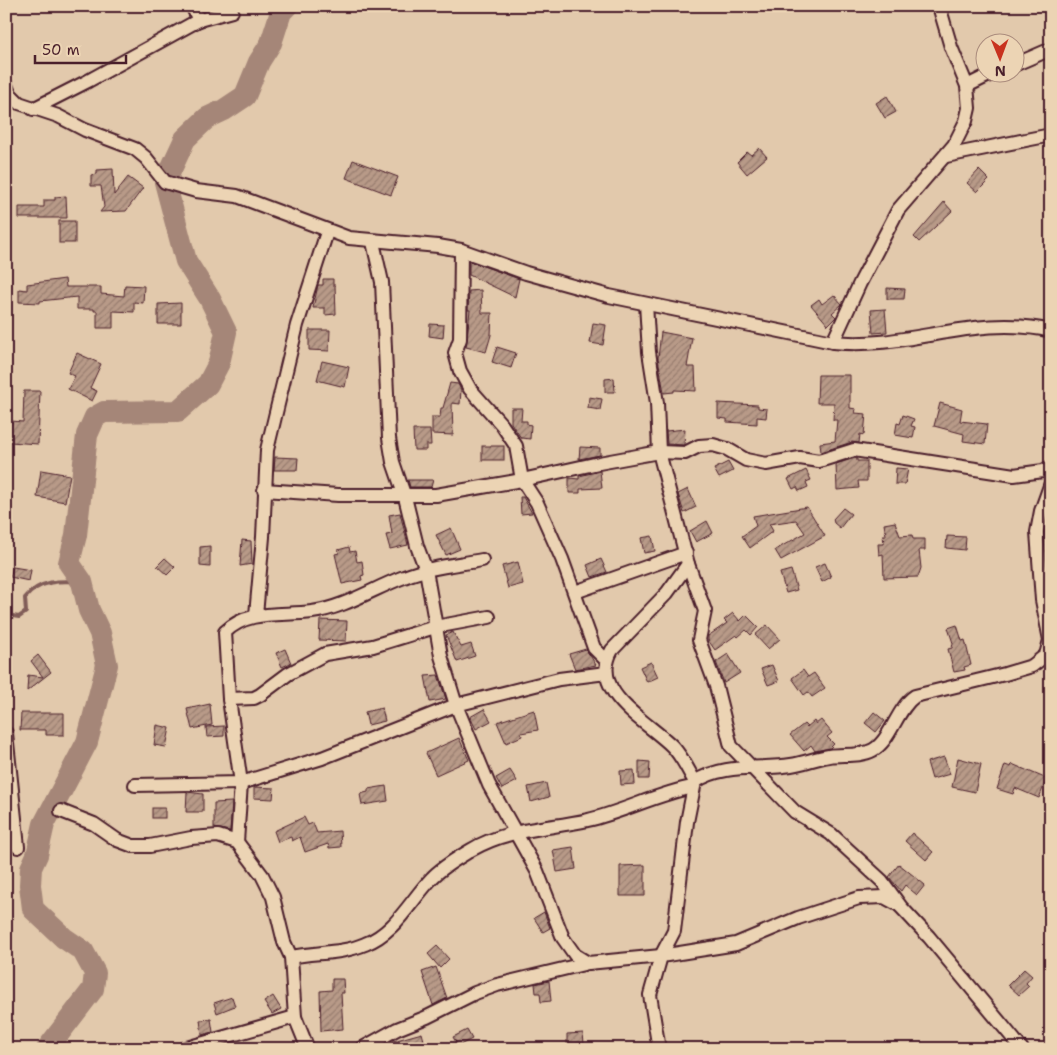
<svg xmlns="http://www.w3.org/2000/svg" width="1057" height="1055" viewBox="0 0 1057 1055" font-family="'Shantell Sans',sans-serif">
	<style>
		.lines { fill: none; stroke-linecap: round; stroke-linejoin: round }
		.stream { stroke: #815d59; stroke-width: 4 }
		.river { stroke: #a58678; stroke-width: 22 }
		.building { fill: url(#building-hatch); stroke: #4a1f2b }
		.street-casing { stroke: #4a1f2b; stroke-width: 16 }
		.street { stroke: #ecd4b4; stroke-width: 12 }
	</style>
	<defs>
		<pattern id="building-hatch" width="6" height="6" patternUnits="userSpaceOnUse" patternTransform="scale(1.25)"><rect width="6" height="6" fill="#b89a88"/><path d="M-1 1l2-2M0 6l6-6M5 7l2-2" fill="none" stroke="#987d6f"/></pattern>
	</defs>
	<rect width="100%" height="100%" fill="#e2c9ac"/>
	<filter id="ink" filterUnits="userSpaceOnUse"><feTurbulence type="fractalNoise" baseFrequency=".02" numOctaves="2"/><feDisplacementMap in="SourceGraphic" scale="10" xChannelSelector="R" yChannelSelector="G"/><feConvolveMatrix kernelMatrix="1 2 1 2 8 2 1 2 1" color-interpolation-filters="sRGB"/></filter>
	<g filter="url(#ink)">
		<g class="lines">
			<path class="stream" d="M6,615L19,617L26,612L25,598C39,580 61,580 82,582"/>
			<polyline class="river" points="47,1049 93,989 95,973 83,951 64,938 33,909 30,885 31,868 37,855 44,824 87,742 107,665 100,633 89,610 82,582 69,563 76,535 87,435 95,417 104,412 178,411 208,384 219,363 226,332 210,299 186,261 165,182 185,139 207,118 224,110 245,96 259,62 271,43 281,12 287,6"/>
		</g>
		<g class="building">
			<polygon points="887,96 896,112 885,118 876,103"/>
			<polygon points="759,148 767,157 747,174 737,162 747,152 751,155"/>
			<polygon points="353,160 398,177 391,195 346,178"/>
			<polygon points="113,169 114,195 128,177 143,188 126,211 100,212 104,207 101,186 91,186 91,175 97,174 97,170"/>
			<polygon points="979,170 989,180 977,192 967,183"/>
			<polygon points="66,196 67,218 19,218 19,207 44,207 44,200 55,200 55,197"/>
			<polygon points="944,202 952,211 919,242 914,237"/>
			<rect x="59" y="221" width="16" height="22"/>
			<polygon points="469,261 519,279 515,297 469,275"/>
			<polygon points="65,279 66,287 101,287 101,294 124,296 125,285 144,286 143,303 134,302 134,312 113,311 113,328 97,328 97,311 94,311 94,309 77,309 77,297 40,301 40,303 19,302 19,289 27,290 27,284"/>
			<polygon points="323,279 333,279 333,285 335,285 336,314 325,315 325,308 313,308 318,285 323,285"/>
			<polygon points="887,288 905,289 904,299 887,299"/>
			<polygon points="481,290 482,313 492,313 491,335 486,352 466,347 470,310 468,310 469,291"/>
			<polygon points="834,295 842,304 832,313 836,317 828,325 811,305 819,299 822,304"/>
			<polygon points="181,303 181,324 158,324 158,304"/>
			<polygon points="885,309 887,332 873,333 871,310"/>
			<polygon points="593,323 606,325 603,345 590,343"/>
			<polygon points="430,324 444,325 443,338 429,336"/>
			<polygon points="309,330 330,330 329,351 309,350"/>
			<polygon points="661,332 692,338 687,367 695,367 696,391 674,390 674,392 664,393 658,358"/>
			<polygon points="497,347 516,353 511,368 492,362"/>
			<polygon points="77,353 101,364 90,388 97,391 92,401 68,389 75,376 68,373"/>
			<polygon points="322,361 349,367 345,387 317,380"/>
			<polygon points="818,375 850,375 850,408 856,409 855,413 866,414 864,435 860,434 859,443 852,442 821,452 820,443 835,441 837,420 833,420 834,403 817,403"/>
			<polygon points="614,378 615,392 605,392 605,379"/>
			<polygon points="450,383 458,384 461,390 460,404 452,403 453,435 432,434 432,417 440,417 441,408 443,408"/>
			<polygon points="24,391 40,391 38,444 10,442 11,421 23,422"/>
			<polygon points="589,397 602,399 600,410 588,408"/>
			<polygon points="718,403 758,405 758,408 767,409 766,418 757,417 757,424 727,422 727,419 718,418"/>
			<polygon points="940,403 962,409 960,421 987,424 985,444 963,441 964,434 934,426"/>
			<polygon points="511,408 522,408 521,421 527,421 527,424 531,425 530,439 521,438 511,423"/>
			<polygon points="903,415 914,419 911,426 915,427 913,438 895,435 897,423 900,424"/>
			<polygon points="685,429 684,445 667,444 666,431"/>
			<polygon points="413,430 430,430 431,445 426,445 426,450 414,450"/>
			<rect x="482" y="446" width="22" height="14"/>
			<polygon points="580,447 600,448 600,455 579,459"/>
			<polygon points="275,457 298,458 297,470 274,470"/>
			<polygon points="855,458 857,459 857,461 867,461 867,481 858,481 859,488 837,490 836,464"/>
			<polygon points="728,462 733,471 719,478 714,469"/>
			<polygon points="896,468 908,469 905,484 895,484"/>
			<polygon points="41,470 70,475 65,502 37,497"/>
			<polygon points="806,470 811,480 806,482 808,487 799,491 797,487 793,489 788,479"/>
			<polygon points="600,471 602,488 580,489 580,493 569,493 569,478 579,479 579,476"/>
			<polygon points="408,480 433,480 431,487 410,487"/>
			<polygon points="688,489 696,507 684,513 678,494"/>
			<polygon points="520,497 523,497 532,513 521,514"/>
			<polygon points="807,507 825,536 781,560 775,550 805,533 796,520 769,524 773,531 750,548 742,536 756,526 753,516"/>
			<polygon points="843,508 851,514 840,528 834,523 833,519"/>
			<polygon points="400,513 408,545 390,549 386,535 392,534 389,515"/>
			<polygon points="707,521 713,533 696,542 690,531"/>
			<polygon points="895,522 900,536 912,535 913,539 925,539 925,550 919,550 921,568 918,577 884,578 883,554 879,555 878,544 884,544 883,535 886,535 884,524"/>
			<polygon points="451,528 460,549 446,555 436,535"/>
			<polygon points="652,536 655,551 644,553 641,538"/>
			<polygon points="947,536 966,537 965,550 946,548"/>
			<polygon points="242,540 251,541 252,564 240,566"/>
			<polygon points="210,546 210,567 200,566 200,547"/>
			<polygon points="349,547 350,552 355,551 357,562 362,561 364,575 361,576 362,580 342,584 335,554 339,553 338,550"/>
			<polygon points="165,558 175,567 167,575 157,566"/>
			<polygon points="601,559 607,572 592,577 587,565"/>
			<polygon points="518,562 523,584 508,588 502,566"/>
			<polygon points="825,563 831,577 822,582 815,567"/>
			<polygon points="13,567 31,570 29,581 10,577"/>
			<polygon points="791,570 797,590 786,593 780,573"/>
			<polygon points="733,613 740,621 746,615 758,627 751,635 746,630 738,637 736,635 715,650 708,640 708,636 727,623 724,620"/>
			<polygon points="320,620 347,621 346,641 319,640"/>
			<polygon points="767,625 780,639 768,649 755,635"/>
			<polygon points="957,625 962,641 965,640 971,665 964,667 965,670 954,672 948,649 952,648 953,643 948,628"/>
			<polygon points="453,632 461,647 471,644 475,656 457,662 446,635"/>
			<polygon points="285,649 291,663 282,667 276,653"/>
			<polygon points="586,649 596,665 575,669 569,654"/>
			<polygon points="728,654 740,673 724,683 716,662"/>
			<polygon points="38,655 51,672 27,691 28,675 43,677 31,661"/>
			<polygon points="651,662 658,677 647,682 640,667"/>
			<polygon points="772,665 779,681 768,685 761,669"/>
			<polygon points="803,670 808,677 814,673 825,688 812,697 808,692 804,695 792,678"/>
			<polygon points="438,675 446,699 430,702 425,676"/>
			<polygon points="210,704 212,725 192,729 187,709"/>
			<polygon points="382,708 385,721 368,725 365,712"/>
			<polygon points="484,709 491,721 476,729 470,717"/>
			<polygon points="534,710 538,730 521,733 522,736 506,743 497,722"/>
			<polygon points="874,712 885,721 876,732 865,723"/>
			<polygon points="21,713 64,713 64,735 46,735 46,730 20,730"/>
			<polygon points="821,720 832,733 827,737 834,744 830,748 815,751 811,745 804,751 790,735 804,724 807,727 814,721 816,724"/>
			<polygon points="157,725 170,728 166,747 154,745"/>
			<polygon points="224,726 224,736 207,737 206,727"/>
			<polygon points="459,738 469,760 436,775 426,753"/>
			<polygon points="944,757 950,774 932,779 927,762"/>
			<polygon points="958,758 981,764 975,792 952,787"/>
			<polygon points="639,761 650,762 649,779 639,779"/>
			<polygon points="1012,764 1047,779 1039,798 1015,788 1013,794 997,789 1005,765 1011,767"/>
			<polygon points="510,770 517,781 502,789 496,778"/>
			<polygon points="634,770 635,784 621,785 620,771"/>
			<polygon points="546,783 549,797 531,802 528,787"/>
			<polygon points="386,786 388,801 362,805 360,794 368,792 368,789"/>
			<polygon points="254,787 274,788 273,799 254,798"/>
			<polygon points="187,792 203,794 203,812 186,812"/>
			<polygon points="232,802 230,831 214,828 214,803"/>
			<rect x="152" y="808" width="13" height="10"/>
			<polygon points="304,817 308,825 313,823 317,833 340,831 341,847 329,848 328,844 305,852 300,837 292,841 291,837 278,842 274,831"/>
			<polygon points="912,833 933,852 926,860 905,841"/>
			<polygon points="573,847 576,869 557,872 553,850"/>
			<polygon points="899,864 925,885 917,895 905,885 901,891 889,877"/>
			<polygon points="645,865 645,896 620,896 620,866"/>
			<polygon points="544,912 550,928 543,932 534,918"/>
			<polygon points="437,946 449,959 440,968 428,954"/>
			<polygon points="436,967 447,998 433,1005 422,972"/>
			<polygon points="1024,969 1032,976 1026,983 1029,986 1019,995 1008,985"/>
			<polygon points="332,979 343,979 344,993 341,993 343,1029 321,1031 320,991 332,990"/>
			<polygon points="549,981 551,1001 541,1002 540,993 536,993 535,984"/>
			<polygon points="273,996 281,1009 272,1014 264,1002"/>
			<polygon points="232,997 235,1006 217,1013 214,1003"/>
			<polygon points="211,1019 213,1032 202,1035 200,1020"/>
			<polygon points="467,1030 472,1039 458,1046 453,1037"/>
			<polygon points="422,1033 425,1044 405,1049 378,1049 393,1041"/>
			<polygon points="583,1033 584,1044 567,1045 567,1034"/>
		</g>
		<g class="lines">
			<defs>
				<g id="street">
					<polyline points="192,6 199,20"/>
					<polyline points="1014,65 1051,49"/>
					<path d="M6,85L9,93L19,103L58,116L85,130L135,149L146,158L165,182L196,191L237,196L349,238L438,246L461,250L526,273L609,296L833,342C909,350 975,313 1051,331"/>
					<polyline points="967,86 995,72"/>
					<polyline points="33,109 88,81 199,20 232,11"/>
					<polyline points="946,156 1051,135"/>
					<polyline points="373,242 382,282 389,438 393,462 405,497 417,546 426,570 441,656 456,705 489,785 537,871 563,938 575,955 588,963"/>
					<polyline points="461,250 460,339 455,353 460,371 470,389 502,425 516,446 522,480 537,503 562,559 594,648 606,660"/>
					<path d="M646,304L649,352L657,403L659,452L688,564L667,593L612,650C588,692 647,721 672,746C682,756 688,770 695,782"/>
					<polyline points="833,342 860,283 898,210 954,145 966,121 969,108 967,86 951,47 939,6"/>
					<polyline points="264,490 338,495 436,495 522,480 599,463 659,452 685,453 699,446 713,445 727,449 746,460 766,464 800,458 819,461 854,450 1014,475 1043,471 1051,467"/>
					<polyline points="688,564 705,611 699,640 716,686 731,746 795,812 831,834 882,881 901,907 929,937 1022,1049"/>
					<polyline points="575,592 686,553"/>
					<polyline points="256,615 263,537 267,450 297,325 327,232"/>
					<polyline points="229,699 254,698 260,695 288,674 325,654 373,646 435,627 489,617"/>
					<polyline points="6,733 18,847"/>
					<polyline points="135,785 241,783 322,758 456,705 559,679 606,673"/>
					<polyline points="61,811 94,824 117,840 133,846 150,846 191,838 218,836 237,842 262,875 273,897 284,942 291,957 295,1017 308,1049"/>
					<path d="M237,842L241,783L229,699L225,632C248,609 281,616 312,612C344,608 374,588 404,577C429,567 456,565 482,560"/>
					<path d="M291,957C316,952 342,954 365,944C395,933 410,901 432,878C442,867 458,858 471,850C508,828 548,829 588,820C623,812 659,793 693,787"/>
					<polyline points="183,1049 295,1017"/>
					<polyline points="361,1049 397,1029 427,1017 475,993 497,985 588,963 661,956 736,944 798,918 859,898 884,897 899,905"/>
					<path d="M659,1049L650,995L661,956L674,931L687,822L695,782C722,763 761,770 791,765C804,763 816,758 829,756C843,754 860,757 873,750C891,740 897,708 915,696L1005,674L1032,666L1046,655L1050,640L1042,600L1037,532L1041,511L1051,483"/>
				</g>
			</defs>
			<use href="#street" class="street-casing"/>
			<use href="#street" class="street"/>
		</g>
	</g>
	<rect width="1057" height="1055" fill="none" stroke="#ecd4b4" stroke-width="25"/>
	<rect x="12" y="12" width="1032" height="1030" fill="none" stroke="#4a1f2b" stroke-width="2" filter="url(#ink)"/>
	<g transform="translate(1000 58) rotate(179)"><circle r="24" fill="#ecd4b4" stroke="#ab8c7d"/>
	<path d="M0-4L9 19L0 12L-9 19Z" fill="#c8321e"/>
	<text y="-8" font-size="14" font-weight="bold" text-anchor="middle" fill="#4a1f2b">N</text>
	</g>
	<path d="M35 55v8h91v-8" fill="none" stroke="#4a1f2b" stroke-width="2.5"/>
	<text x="42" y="55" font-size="15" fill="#4a1f2b" stroke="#ecd4b4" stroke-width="4" paint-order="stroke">50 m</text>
</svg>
